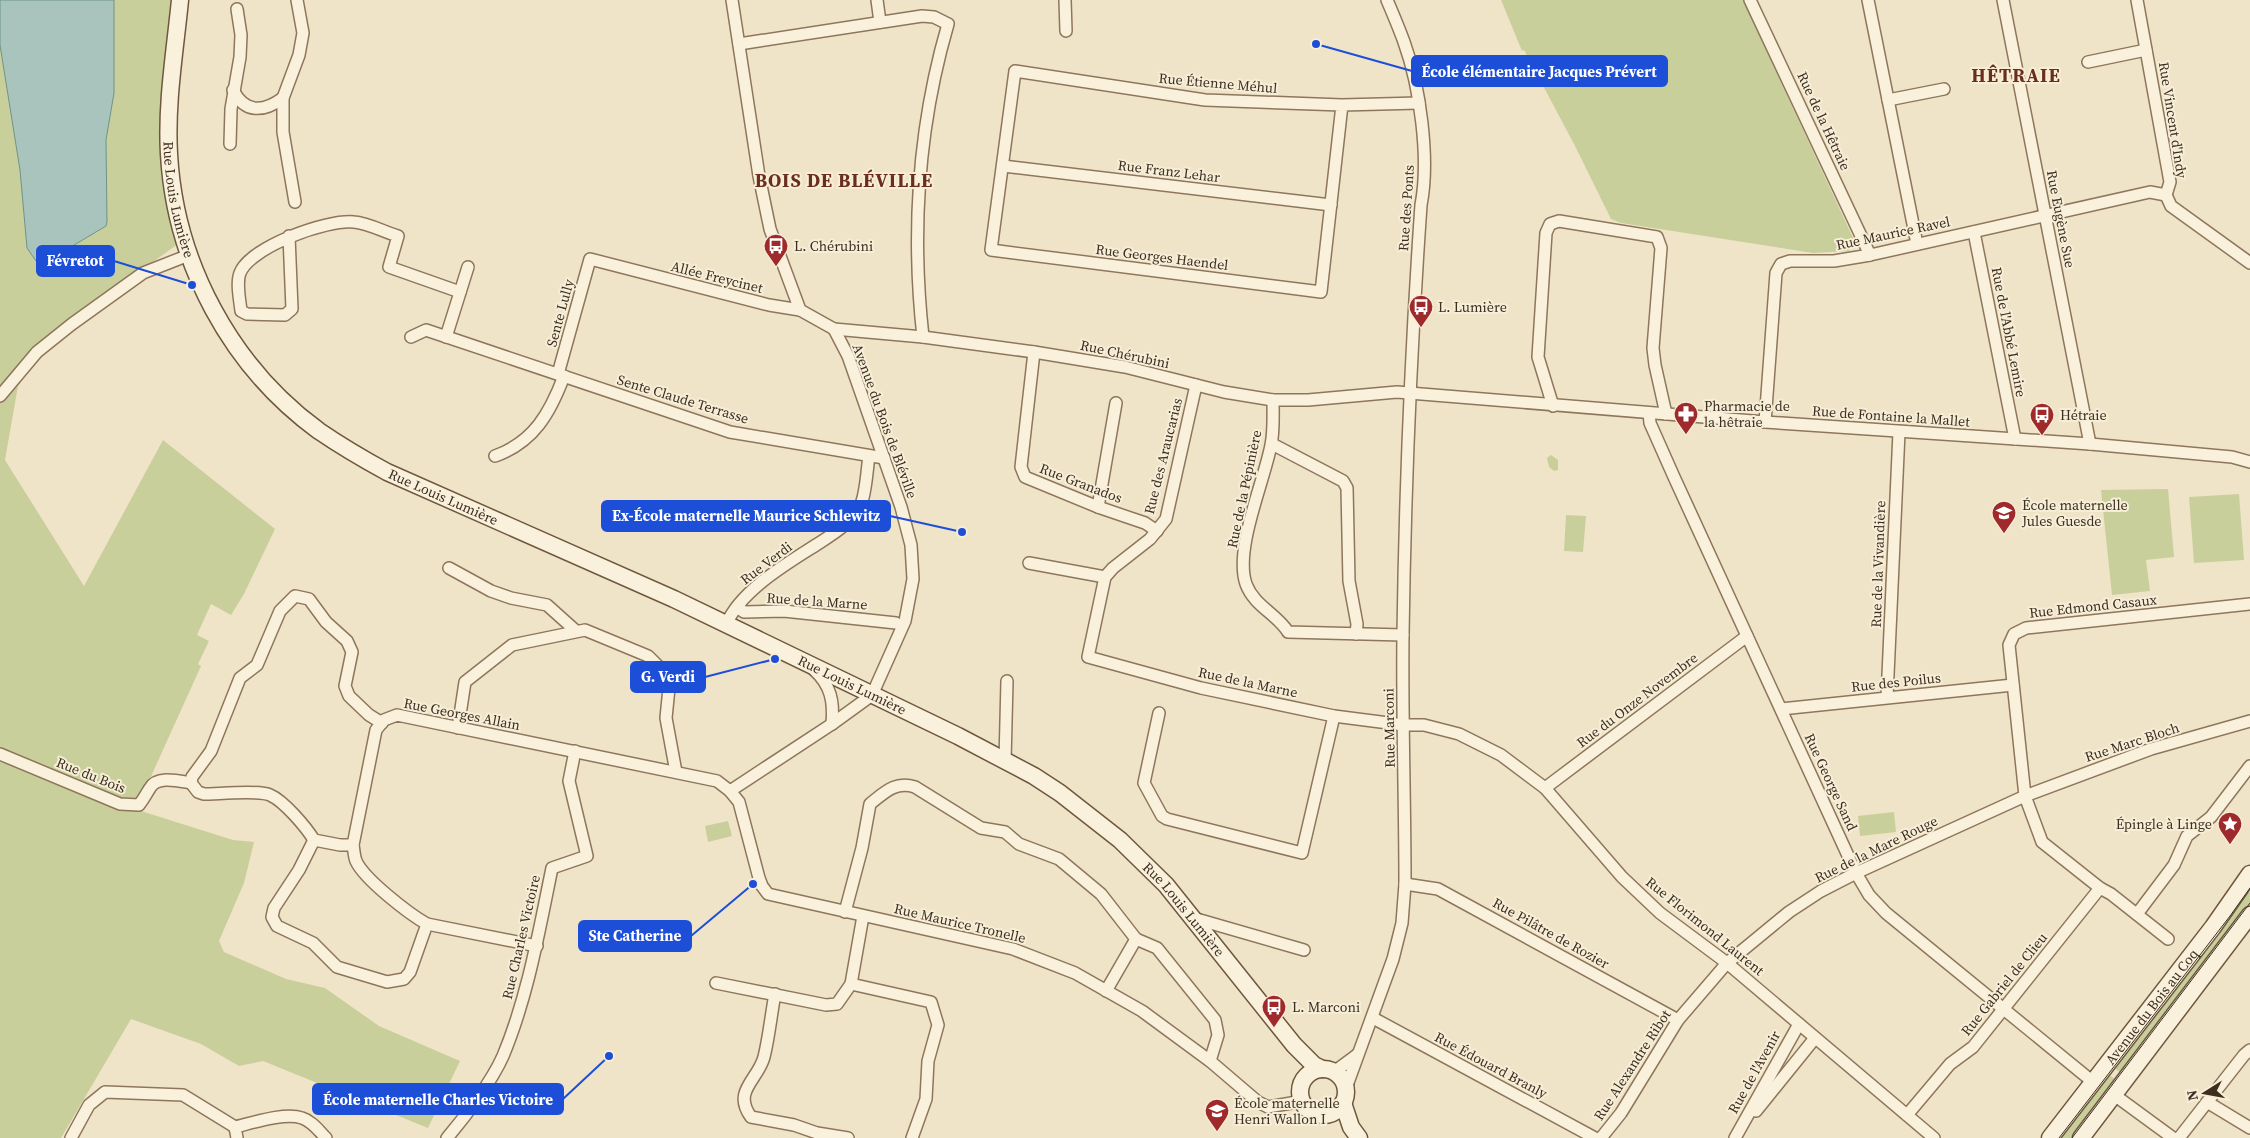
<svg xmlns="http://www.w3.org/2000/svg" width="2250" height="1138" viewBox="0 0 2250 1138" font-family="'Source Serif 4',serif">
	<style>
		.green { fill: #c9cf9b }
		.water { fill: #a9c4bc; stroke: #6f938a }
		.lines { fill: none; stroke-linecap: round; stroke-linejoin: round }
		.street-casing { stroke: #8d765c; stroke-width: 14 }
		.secondary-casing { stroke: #6f573f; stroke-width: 19 }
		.street { stroke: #faf1dc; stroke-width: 11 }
		.secondary { stroke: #faf1dc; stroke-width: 16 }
		.tram { stroke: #3d2e20; stroke-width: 1 }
		.labels { text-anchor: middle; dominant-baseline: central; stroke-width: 4; stroke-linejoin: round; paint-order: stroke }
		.street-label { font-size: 14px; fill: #3d2e20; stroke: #f7eed8 }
		.poi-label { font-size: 14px; fill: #3d2e20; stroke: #f7eed8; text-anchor: start }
		.district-label { font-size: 19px; font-weight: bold; letter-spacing: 1px; fill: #6b2e1e; stroke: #f7eed8 }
		.leader { fill: none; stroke: #1d4ed8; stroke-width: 2 }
		.callout-dot { fill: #1d4ed8; stroke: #f7eed8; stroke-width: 2 }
		.callout { fill: #1d4ed8; stroke: #1d4ed8; stroke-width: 2 }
		.callout-label { font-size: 15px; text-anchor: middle; font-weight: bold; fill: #fff }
	</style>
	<rect width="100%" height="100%" fill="#f0e4c8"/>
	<g class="green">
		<polygon points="0,0 171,0 162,96 161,166 178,244 54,333 18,386 5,460 84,586 163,440 275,529 244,594 231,615 211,604 197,635 209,641 198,664 201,666 153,772 138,810 233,840 254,842 244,883 219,941 224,952 286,979 325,988 379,1026 460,1061 428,1128 263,1061 239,1066 201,1044 131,1019 61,1138 0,1138"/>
		<polygon points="1501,0 1743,0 1854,240 1849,251 1813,253 1621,223 1611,219 1574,144 1524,50 1522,51"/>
		<polygon points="1551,455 1558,460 1558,470 1554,471 1549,467 1547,458"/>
		<polygon points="2168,489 2174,557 2146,560 2150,591 2112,595 2101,490"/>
		<polygon points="2239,494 2244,560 2194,563 2189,497"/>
		<polygon points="1566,515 1586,516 1583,552 1564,551"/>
		<polygon points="1894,812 1896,832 1860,836 1858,816"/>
		<polygon points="728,821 732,836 708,842 705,826"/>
		<polygon points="2245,890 2250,893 2250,907 2122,1074 2112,1066"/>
		<polygon points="2107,1073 2117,1081 2075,1138 2056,1138"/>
	</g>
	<polygon class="water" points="0,0 114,0 114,93 106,140 107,222 106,226 49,260 36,261 27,248 20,170 0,45"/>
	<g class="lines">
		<defs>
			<g id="street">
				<polyline points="732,0 759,176 770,229 800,310"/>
				<polyline points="877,0 880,22"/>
				<polyline points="1065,0 1066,31"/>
				<polyline points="1750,0 1870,255"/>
				<polyline points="1868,0 1917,244"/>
				<polyline points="2003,0 2090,444"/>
				<polyline points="2137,0 2170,182 2166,195"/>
				<path d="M739,44L922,16L934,17L948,24C918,127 911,230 923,337"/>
				<polyline points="2088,62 2146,50"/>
				<path d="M233,90C245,114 264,112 283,98"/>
				<polyline points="1888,100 1944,89"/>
				<polyline points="1342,105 1321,292 991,250 1015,71 1205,100 1342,105 1419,103"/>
				<polyline points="230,144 231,109 240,57 241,35 237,9"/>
				<polyline points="1003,166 1331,205"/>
				<polyline points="2166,195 2171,206 2250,263"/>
				<polyline points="295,202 283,132 283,98 299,55 303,33 297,0"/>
				<polyline points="1974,232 2015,439"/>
				<path d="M289,236L292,309L285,315L247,314L241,311C240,301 236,283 240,273C250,247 327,219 354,222C368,223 384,232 398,236L389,267L460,292"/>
				<polyline points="411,337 426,330 730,432 884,458"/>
				<polyline points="446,337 468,267"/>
				<polyline points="1034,352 1021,467 1025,477 1098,507 1145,523 1157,531"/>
				<polyline points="558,374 590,259 769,305 800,310 834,329 923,337 1034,352 1125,367 1224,392 1273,400 1308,400 1397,392 1765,422 2090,444 2232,457 2250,462"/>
				<polyline points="1196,385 1166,519 1150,539 1113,568 1105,577 1088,657 1201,688 1334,716 1404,725 1424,725 1459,734 1501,755 1545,788 1622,877 1660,913 1727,963 1934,1138"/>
				<polyline points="0,396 37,352 72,324 143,273 189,255"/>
				<path d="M1273,400C1273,414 1274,431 1271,445C1264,482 1234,549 1246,584C1254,606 1277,614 1288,632L1403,635"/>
				<polyline points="1553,406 1538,357 1546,233 1550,224 1559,221 1657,237 1661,248 1653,348 1655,365 1666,414"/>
				<polyline points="1649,413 1650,423 1674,477 1856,873 1869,895 1886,913 2093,1082"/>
				<polyline points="1765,422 1776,273 1781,264 1790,261 1834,261 1870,255 2150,192 2166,195"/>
				<polyline points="1272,444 1343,481 1347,488 1349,581 1357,624 1356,634"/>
				<path d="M495,456C534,442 550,413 564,376"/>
				<polyline points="1098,507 1116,403"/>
				<polyline points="1029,563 1105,577"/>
				<polyline points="449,568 491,591 511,598 547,605 576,631"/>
				<polyline points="737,607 744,612 784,611 896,623"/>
				<path d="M726,625C740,591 786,564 816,545C833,534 852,523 861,504C866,493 867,469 869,456"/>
				<path d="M814,670C831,685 834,702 832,724"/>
				<polyline points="1887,697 1899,432"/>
				<polyline points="1781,709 2013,685"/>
				<polyline points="1159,713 1144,783 1162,816 1167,819 1302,853 1334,716"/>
				<polyline points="458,728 465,682 512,645 585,630 648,656 670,678 666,718 676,772"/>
				<path d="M0,754L120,804L139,805C144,799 146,794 150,788C157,775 179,781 191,783"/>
				<polyline points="1005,761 1007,681"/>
				<polyline points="1545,788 1747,636"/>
				<polyline points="730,791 832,724 872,695 905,621 913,579 911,545 901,507 848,356 834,329"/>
				<polyline points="314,840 299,870 274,908 272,917 277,926 313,943 337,967 387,982 404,979 410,972 427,924"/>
				<path d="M353,845H340L314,840C306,827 284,801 270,795C259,790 218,794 204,794L198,792L191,783L192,777L211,751L240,678L257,665L280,611L295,596L309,599L326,622L347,641L352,652L345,686L349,696L369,715L382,723"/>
				<polyline points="1405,884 1438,889 1678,1020"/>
				<path d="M845,912L862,848L870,804C885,792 895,781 915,787L981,828L1005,832L1019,844L1059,859L1101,894L1136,939L1157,948L1215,1020L1218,1035L1210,1061"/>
				<polyline points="2137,914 2174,865 2187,836 2211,817 2250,766"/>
				<polyline points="1193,918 1304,950"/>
				<polyline points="2168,939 2111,894 2100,888 2042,842 2025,796 2009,645 2014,634 2026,628 2250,604"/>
				<path d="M537,946L427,924C409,914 364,879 356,861C354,856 354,850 353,845L376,730L384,720L397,715L717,781L730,791L739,802L759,878L762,886L768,894L1013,949L1075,973L1142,1011L1210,1061L1258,1102L1268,1107L1303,1101"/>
				<polyline points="716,983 826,1005 837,1004 851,984 863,916"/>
				<polyline points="851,984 931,1002 938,1025 928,1061 926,1099 912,1138"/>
				<polyline points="1106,991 1136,939"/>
				<path d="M775,994C771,1015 769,1037 764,1057C758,1080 732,1091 751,1117L794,1125L817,1133L848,1138"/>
				<polyline points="1373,1018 1595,1138"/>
				<polyline points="1334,1072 1357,1055"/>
				<path d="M1346,1088L1393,959L1402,923L1405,884C1405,801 1402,718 1403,635C1405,491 1411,348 1421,205C1430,159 1420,86 1404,42C1399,28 1393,14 1387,0"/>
				<polyline points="2113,1094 2173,1138"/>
				<polyline points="2207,1102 2250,1128"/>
				<polyline points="1756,1111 1815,1038"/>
				<polyline points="1907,1115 1950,1064 1973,1047 2100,888"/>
				<polyline points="71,1138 89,1105 105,1092 183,1095 235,1127"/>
				<path d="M237,1138L235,1127C252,1123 285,1112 302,1118C312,1121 319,1131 326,1138"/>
				<path d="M447,1138C465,1117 492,1081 503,1056C528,996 539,931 552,868L587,856L569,781L575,751"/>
				<polyline points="1601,1138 1621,1113 1678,1020 1727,963 1789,912 1821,891 1856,873 2025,796 2151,749 2250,721"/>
				<polyline points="1735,1138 1799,1024"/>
				<polyline points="2179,1138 2244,1055 2250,1050"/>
			</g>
			<g id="secondary">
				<path id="s1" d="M180,0C175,51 166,103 169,154C175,263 231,367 319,431C341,446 363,459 387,472L674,599L958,736L1034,776L1060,793L1120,840L1166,885L1294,1045L1314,1065L1322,1069"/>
				<circle cx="1323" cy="1092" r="23"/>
				<polyline points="1343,1103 1351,1127 1359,1138"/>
				<path id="s2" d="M2050,1138L2213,927L2250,874"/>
				<polyline points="2081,1138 2250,915"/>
			</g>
		</defs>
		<use href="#street" class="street-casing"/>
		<use href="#secondary" class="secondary-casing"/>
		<use href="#street" class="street"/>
		<use href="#secondary" class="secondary"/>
		<g class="tram">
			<polyline points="2059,1138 2230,916 2250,888"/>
			<polyline points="2072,1138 2250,903"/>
		</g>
	</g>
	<defs>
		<symbol id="bus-pin" viewBox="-11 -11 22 30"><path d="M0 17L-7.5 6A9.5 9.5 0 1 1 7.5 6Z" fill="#9e2a2b" stroke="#f7eed8"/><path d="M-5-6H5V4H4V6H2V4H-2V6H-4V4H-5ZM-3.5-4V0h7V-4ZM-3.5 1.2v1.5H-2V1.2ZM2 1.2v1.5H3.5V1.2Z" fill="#fff"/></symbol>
		<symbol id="pharmacy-pin" viewBox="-11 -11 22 30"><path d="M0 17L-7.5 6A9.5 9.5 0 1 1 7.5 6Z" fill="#9e2a2b" stroke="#f7eed8"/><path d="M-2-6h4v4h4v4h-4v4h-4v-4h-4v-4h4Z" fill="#fff"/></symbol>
		<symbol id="school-pin" viewBox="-11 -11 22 30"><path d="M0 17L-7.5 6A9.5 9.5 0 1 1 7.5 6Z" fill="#9e2a2b" stroke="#f7eed8"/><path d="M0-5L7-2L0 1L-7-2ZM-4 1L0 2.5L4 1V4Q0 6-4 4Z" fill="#fff"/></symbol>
		<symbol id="sight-pin" viewBox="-11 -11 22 30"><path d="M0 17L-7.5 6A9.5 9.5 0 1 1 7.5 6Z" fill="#9e2a2b" stroke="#f7eed8"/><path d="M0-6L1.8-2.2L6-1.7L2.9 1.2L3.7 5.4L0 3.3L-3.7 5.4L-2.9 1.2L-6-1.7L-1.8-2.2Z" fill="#fff"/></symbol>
	</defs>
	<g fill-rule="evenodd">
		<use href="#bus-pin" x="762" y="232" width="28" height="38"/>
		<use href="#bus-pin" x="1407" y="293" width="28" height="38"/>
		<use href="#pharmacy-pin" x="1672" y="400" width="28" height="38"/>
		<use href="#bus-pin" x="2028" y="401" width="28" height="38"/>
		<use href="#school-pin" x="1990" y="499" width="28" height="38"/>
		<use href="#sight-pin" x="2216" y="810" width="28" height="38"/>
		<use href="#bus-pin" x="1260" y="993" width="28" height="38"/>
		<use href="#school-pin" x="1203" y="1097" width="28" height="38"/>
	</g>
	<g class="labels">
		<g class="street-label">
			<text transform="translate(1218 83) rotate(5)">Rue Étienne Méhul</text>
			<text transform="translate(2173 120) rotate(81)">Rue Vincent d'Indy</text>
			<text transform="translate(1824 121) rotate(65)">Rue de la Hêtraie</text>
			<text transform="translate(1169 171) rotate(7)">Rue Franz Lehar</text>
			<text stroke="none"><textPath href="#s1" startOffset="201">Rue Louis Lumière</textPath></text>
			<text transform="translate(1406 208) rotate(-86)">Rue des Ponts</text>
			<text transform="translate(2061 219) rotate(79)">Rue Eugène Sue</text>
			<text transform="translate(1893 233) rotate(-12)">Rue Maurice Ravel</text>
			<text transform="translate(1162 257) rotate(7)">Rue Georges Haendel</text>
			<text transform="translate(717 277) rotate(14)">Allée Freycinet</text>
			<text transform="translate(560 313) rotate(-75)">Sente Lully</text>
			<text transform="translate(2009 332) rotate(79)">Rue de l'Abbé Lemire</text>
			<text transform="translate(1125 354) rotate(12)">Rue Chérubini</text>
			<text transform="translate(683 399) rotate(17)">Sente Claude Terrasse</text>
			<text transform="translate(1891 416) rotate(4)">Rue de Fontaine la Mallet</text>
			<text transform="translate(885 421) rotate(70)">Avenue du Bois de Bléville</text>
			<text transform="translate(1163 456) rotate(-76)">Rue des Araucarias</text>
			<text transform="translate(1081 483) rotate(21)">Rue Granados</text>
			<text transform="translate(1244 489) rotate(-78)">Rue de la Pépinière</text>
			<text stroke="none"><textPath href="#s1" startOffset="621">Rue Louis Lumière</textPath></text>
			<text transform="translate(766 563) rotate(-37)">Rue Verdi</text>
			<text transform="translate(1878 564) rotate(-88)">Rue de la Vivandière</text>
			<text transform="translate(817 601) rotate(4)">Rue de la Marne</text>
			<text transform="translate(2093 606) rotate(-6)">Rue Edmond Casaux</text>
			<text transform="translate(1248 682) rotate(12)">Rue de la Marne</text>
			<text transform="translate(1896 682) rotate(-6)">Rue des Poilus</text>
			<text stroke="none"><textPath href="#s1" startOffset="1071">Rue Louis Lumière</textPath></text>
			<text transform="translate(1637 700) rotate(-37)">Rue du Onze Novembre</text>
			<text transform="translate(462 714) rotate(11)">Rue Georges Allain</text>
			<text transform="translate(1389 728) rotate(-91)">Rue Marconi</text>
			<text transform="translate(2132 742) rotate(-18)">Rue Marc Bloch</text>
			<text transform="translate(91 775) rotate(22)">Rue du Bois</text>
			<text transform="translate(1831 782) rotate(65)">Rue George Sand</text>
			<text transform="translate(1876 849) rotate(-26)">Rue de la Mare Rouge</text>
			<text stroke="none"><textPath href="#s1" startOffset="1476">Rue Louis Lumière</textPath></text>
			<text transform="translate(960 923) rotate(13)">Rue Maurice Tronelle</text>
			<text transform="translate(1705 926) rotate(39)">Rue Florimond Laurent</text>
			<text transform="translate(1551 933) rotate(29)">Rue Pilâtre de Rozier</text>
			<text transform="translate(521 937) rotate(-77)">Rue Charles Victoire</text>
			<text transform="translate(2004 984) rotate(-51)">Rue Gabriel de Clieu</text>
			<text stroke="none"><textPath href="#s2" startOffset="166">Avenue du Bois au Coq</textPath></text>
			<text transform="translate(1491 1065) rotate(28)">Rue Édouard Branly</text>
			<text transform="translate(1632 1065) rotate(-57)">Rue Alexandre Ribot</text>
			<text transform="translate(1754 1072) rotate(-61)">Rue de l'Avenir</text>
		</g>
		<g class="poi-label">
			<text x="794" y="246">L. Chérubini</text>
			<text x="1438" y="307">L. Lumière</text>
			<text x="1704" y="406">Pharmacie de<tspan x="1704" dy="16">la hêtraie</tspan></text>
			<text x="2060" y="415">Hétraie</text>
			<text x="2022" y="505">École maternelle<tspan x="2022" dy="16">Jules Guesde</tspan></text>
			<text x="2212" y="824" text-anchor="end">Épingle à Linge</text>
			<text x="1292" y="1007">L. Marconi</text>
			<text x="1234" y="1103">École maternelle<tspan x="1234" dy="16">Henri Wallon I</tspan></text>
		</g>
		<g class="district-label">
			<text x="2016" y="75">HÊTRAIE</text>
			<text x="844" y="180">BOIS DE BLÉVILLE</text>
		</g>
	</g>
	<path class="leader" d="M1316 44L1412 71M192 285L114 261M962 532L890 516M775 659L705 677M753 884L691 936M609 1056L563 1099"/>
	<g class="callout-dot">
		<circle cx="1316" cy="44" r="5"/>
		<circle cx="192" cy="285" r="5"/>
		<circle cx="962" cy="532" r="5"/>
		<circle cx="775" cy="659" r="5"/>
		<circle cx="753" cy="884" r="5"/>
		<circle cx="609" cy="1056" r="5"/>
	</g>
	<g class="callout">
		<rect x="1412" y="56" width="255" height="30" rx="5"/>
		<rect x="37" y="246" width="77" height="30" rx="5"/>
		<rect x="602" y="501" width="288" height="30" rx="5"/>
		<rect x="631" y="662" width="74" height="30" rx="5"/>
		<rect x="579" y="921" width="112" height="30" rx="5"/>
		<rect x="313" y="1084" width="250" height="30" rx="5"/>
	</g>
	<g class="callout-label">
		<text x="1539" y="77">École élémentaire Jacques Prévert</text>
		<text x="75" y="266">Févretot</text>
		<text x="746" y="521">Ex-École maternelle Maurice Schlewitz</text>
		<text x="668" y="682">G. Verdi</text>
		<text x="635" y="941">Ste Catherine</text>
		<text x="438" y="1105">École maternelle Charles Victoire</text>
	</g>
	<g transform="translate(2205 1093) rotate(259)" stroke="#f7eed8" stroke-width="4" paint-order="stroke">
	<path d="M0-4L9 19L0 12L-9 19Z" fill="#3d2e20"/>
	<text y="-8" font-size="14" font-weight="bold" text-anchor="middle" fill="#3d2e20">N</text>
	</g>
</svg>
